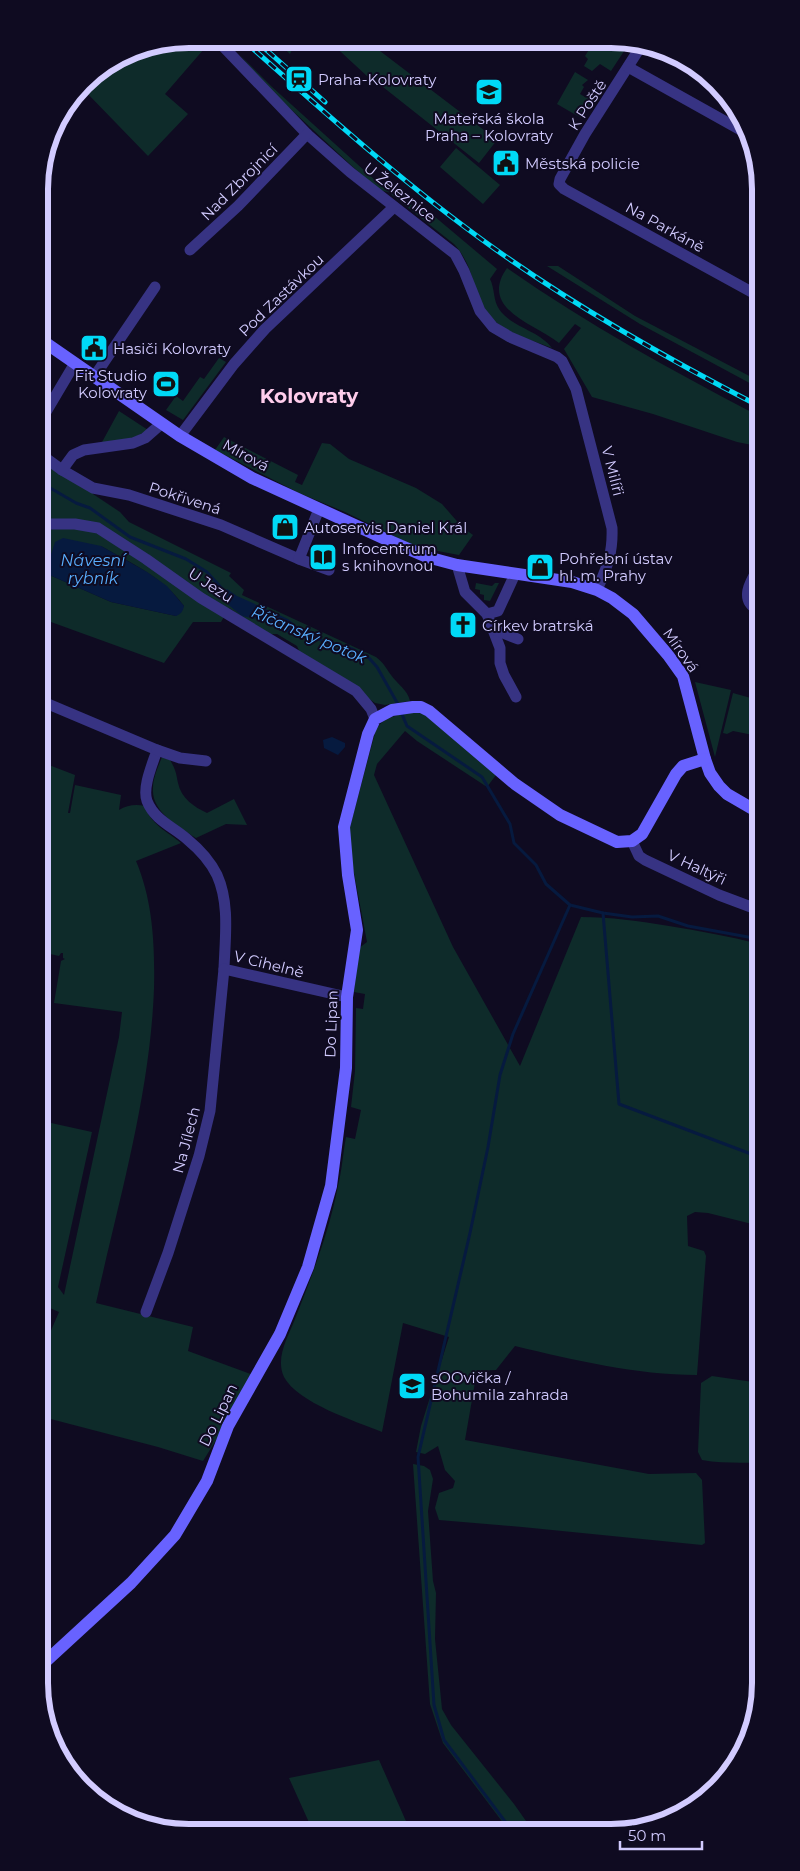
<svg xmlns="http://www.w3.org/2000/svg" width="800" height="1871" viewBox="0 0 800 1871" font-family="Montserrat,sans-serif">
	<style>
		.green { fill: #0e2b2a; fill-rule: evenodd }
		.water { fill: #061a3f }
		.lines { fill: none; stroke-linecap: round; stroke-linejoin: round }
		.stream { stroke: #061a3f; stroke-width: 3 }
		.street { stroke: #373383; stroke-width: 11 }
		.secondary { stroke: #6862ff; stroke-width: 12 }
		.rail-casing { stroke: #00d9f6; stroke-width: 5 }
		.rail { stroke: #0f0b21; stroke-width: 3; stroke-dasharray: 9; stroke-linecap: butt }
		.labels { text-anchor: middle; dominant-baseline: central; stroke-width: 4; stroke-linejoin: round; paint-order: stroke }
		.poi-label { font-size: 15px; fill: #d2cbff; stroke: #0f0b21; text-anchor: start }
		.street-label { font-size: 15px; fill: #d2cbff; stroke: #0f0b21 }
		.water-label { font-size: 16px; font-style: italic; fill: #59afff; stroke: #0f0b21 }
		.district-label { font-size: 20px; font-weight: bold; fill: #ffcdec; stroke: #0f0b21 }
		.rim { fill: none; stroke: #d2cbff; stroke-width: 6 }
	</style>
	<rect width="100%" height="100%" fill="#0f0b21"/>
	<g class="green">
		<polygon points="189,39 206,39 210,42 165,94 188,114 148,156 85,91 111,63 131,50"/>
		<polygon points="274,39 297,39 290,54"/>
		<polygon points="328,40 390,40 380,51 497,140 479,163 383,87 381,81 368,77"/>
		<polygon points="630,42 611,71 600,64 592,71 584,66 588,59 585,56 592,45"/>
		<path d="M240,55L271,86L377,182L392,189L410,204L419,208L429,217L434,216L497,269L490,279C495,289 493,300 499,309C512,328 539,330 552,348C526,338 491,330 480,300C471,278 471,263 454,244L388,192L379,190L353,167L267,87Z"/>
		<polygon points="575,72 588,80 582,85 584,87 580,94 585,97 587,95 593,99 581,118 557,104"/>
		<polygon points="456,148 500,185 483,204 440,167"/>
		<polygon points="547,266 558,266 635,316 757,380 757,387 640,324"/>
		<path d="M507,268C587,324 671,370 757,415V446L737,442L653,414L592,397L564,349L581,328L575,324L559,343C535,324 478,309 507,268Z"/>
		<polygon points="219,358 226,362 183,420 166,410 176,396 183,401 200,377 204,379"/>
		<polygon points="119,411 148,430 130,440 101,444"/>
		<polygon points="224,437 298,475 295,482 302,485 322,443 330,444 349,459 416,488 442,504 462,527 473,535 459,555 416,547 345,512 299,493 215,450"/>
		<path d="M40,454L93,488V494L120,512L129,522L231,573L229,576L244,590L242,595L376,657C385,664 385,667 391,675C398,685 407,689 410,701L385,705L375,703L300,653L297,646L277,634H268L229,608L221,622H193L164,663L40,618ZM101,546C132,564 162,576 184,606L176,616L111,602L45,573Z"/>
		<polygon points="476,583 492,586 495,583 499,583 490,601 484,600 484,595 480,594 480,590 475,589"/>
		<polygon points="695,682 731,690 715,757"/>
		<polygon points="733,693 758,700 758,736 733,731 727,734 723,733"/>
		<path d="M413,712L425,714L496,775L487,787L417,741L405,731L377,764L374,775L453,947L520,1066L581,917C611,917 639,921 669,926C699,931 729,936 759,944L760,1226L708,1213L695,1212L687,1216L688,1246L704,1251L706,1256L697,1375C636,1375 574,1360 515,1346L496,1370L477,1371L465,1440L649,1474L696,1473L702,1480L705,1543L702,1545L522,1527L439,1520L435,1508L439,1493L453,1488L455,1481L445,1470L438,1446L425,1454L416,1452L421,1426L449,1337L403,1323L382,1432C355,1421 298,1403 284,1377C275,1358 288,1337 295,1319C312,1276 329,1232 338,1186C342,1170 343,1153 346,1137L355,1139L361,1110L351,1107L355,1071L356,1008L363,1009L365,994L354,992L359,948L367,942L350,852V827L376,729C385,716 399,715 413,712Z"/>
		<path d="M162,757L170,760C176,770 176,773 178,783C181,798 194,807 207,813L234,799L247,825L226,824L196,838C179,826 151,812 153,788C153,778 158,767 162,757Z"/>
		<path d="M41,762L75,775L68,813H70L75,785L121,795L119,810C127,805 136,804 145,806C150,824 168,832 181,843L136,861C153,901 155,946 154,989C150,1095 119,1199 96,1303L193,1327L188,1351L256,1376L203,1461L158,1447L43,1417V1349L59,1312L43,1305L42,1121L92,1132L58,1287L64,1295L119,1037L122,1012L54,1003L61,961L65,959L63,958V953H61L59,956L41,952Z"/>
		<path d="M712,1376L760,1383V1463C741,1462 721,1464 702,1460L698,1452L701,1383Z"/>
		<polygon points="413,1464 424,1466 430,1470 433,1479 428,1511 433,1581 436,1593 435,1639 442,1709 451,1725 514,1804 531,1828 507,1828 443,1743 430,1704"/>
		<polygon points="379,1760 409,1828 312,1829 289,1778"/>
	</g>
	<g class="water">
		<path d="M63,538L101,546L147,572L167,586L184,606C183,611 181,614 176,616L111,602L45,573L55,542Z"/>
		<polygon points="227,589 237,596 288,619 309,636 307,639 283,631 263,620 242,616 225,602 221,595"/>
		<polygon points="332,737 345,743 345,747 338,755 324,748 323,740"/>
	</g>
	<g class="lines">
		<g class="stream">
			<polyline points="40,482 76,503 90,508 130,537 186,559 207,572 227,594"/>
			<polyline points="303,632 325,642 352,649 369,658 377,667 399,706"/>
			<polyline points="401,712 407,726 482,777 510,824 514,843 536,865 546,884 570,905 603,913 632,917 658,916 688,926 759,939"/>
			<polyline points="603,913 619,1104 759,1157"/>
			<polyline points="510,1828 444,1740 434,1705 418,1457 470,1233 488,1147 500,1075 513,1034 570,905"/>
		</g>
		<g class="street">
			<path d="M216,39L307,134L350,172L455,254L464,271L480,311L493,327L510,337L557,357L562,361L576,389L612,528C613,554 607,567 597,590"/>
			<polyline points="643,43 585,134 560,179 559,184 564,189 757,295"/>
			<polyline points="628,67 746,133"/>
			<polyline points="190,250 238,206 307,134"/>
			<polyline points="94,377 155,287"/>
			<polyline points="40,422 75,363"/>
			<polyline points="180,436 234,364 265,329 394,207"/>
			<polyline points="40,454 62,470 93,488 129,495 221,525 299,559"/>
			<polyline points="62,470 73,455 84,450 133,443 145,438 161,424"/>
			<polyline points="319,509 299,559 329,570"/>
			<polyline points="40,524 75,524 98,528 146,559 201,598 356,691 371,709 375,719"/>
			<polyline points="457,565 465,592 487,614 500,648 500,663 504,675 516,697"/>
			<path d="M758,569C750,582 739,600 758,610"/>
			<polyline points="487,614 498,611 515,574"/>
			<polyline points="493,629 518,639"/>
			<path d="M41,701L157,750C153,763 142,787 147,801C155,821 174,827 188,840C199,849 210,861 217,875C230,904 225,938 224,969L347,997"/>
			<polyline points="157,750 180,758 206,761"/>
			<polyline points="632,841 639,856 645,860 719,895 759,910"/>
			<polyline points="146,1312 168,1253 199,1156 210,1111 224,969"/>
		</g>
		<g class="secondary">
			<polyline points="40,339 180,436 252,478 383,538 427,557 457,565 572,582 597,590 612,598 633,614 668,655 683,676 705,759 710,773 719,786 727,794 758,812"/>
			<polyline points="44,1663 131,1583 175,1535 207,1481 228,1426 280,1334 308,1267 331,1186 346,1068 347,997 357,930 348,875 344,827 368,734 375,719 392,710 413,707 421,707 429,711 515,784 560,815 617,842 632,841 642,834 676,774 683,766 705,759"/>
		</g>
		<defs>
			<g id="rail">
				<path d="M242,39C324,112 405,185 495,249C578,308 666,358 757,405"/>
				<polyline points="254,39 325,102"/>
			</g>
		</defs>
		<use href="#rail" class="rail-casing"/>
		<use href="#rail" class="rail"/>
	</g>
	<defs>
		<symbol id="station-square" viewBox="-11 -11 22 22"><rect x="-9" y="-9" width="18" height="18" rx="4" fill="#00d9f6" stroke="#0f0b21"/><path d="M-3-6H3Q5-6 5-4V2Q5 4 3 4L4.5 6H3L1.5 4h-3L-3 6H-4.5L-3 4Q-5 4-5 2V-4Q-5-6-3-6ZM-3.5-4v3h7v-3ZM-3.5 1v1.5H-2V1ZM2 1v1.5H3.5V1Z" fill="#111"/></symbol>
		<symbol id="school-square" viewBox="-11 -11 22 22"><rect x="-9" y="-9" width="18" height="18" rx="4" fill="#00d9f6" stroke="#0f0b21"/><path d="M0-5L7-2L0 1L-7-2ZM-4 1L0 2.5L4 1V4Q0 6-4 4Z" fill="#111"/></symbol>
		<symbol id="civic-square" viewBox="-11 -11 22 22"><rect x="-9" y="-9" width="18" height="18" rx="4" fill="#00d9f6" stroke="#0f0b21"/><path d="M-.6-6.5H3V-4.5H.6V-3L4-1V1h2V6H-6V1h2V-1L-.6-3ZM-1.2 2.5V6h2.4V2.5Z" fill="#111"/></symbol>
		<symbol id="stadium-square" viewBox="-11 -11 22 22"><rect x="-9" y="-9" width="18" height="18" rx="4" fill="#00d9f6" stroke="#0f0b21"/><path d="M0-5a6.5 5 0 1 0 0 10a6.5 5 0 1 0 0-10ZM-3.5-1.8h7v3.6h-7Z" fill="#111"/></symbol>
		<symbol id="shop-square" viewBox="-11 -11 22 22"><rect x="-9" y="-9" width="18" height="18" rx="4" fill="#00d9f6" stroke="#0f0b21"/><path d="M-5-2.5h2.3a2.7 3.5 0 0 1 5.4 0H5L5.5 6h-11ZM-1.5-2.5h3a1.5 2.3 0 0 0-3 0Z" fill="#111"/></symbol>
		<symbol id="library-square" viewBox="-11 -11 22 22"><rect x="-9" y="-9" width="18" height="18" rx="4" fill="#00d9f6" stroke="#0f0b21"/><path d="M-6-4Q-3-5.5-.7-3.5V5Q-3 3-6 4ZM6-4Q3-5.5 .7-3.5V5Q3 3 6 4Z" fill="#111"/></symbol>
		<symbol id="church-square" viewBox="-11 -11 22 22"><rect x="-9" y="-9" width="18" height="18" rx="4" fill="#00d9f6" stroke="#0f0b21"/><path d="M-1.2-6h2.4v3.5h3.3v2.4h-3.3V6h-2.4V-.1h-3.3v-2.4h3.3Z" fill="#111"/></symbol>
	</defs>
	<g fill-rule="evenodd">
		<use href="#station-square" x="283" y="63" width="32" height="32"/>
		<use href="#school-square" x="473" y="76" width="32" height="32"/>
		<use href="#civic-square" x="490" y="147" width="32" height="32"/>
		<use href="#civic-square" x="78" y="332" width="32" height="32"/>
		<use href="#stadium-square" x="150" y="368" width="32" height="32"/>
		<use href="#shop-square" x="269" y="511" width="32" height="32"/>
		<use href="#library-square" x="307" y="541" width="32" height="32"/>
		<use href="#shop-square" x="524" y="551" width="32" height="32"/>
		<use href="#church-square" x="447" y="609" width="32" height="32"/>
		<use href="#school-square" x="396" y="1370" width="32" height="32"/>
	</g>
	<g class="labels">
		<g class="poi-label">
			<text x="318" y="79">Praha-Kolovraty</text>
			<text x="489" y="118" text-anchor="middle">Mateřská škola<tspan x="489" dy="17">Praha – Kolovraty</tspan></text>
			<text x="525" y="163">Městská policie</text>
			<text x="113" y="348">Hasiči Kolovraty</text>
			<text x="147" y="375" text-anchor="end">Fit Studio<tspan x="147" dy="17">Kolovraty</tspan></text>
			<text x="304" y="527">Autoservis Daniel Král</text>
			<text x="342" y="548">Infocentrum<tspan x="342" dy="17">s knihovnou</tspan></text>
			<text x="559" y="558">Pohřební ústav<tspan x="559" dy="17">hl. m. Prahy</tspan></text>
			<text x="482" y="625">Církev bratrská</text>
			<text x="431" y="1377">sOOvička /<tspan x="431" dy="17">Bohumila zahrada</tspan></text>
		</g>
		<g class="street-label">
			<text transform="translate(587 105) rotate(-57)">K Poště</text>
			<text transform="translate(239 182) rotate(-45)">Nad Zbrojnicí</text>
			<text transform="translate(400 192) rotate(38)">U Železnice</text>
			<text transform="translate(665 227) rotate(29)">Na Parkáně</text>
			<text transform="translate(281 295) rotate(-44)">Pod Zastávkou</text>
			<text transform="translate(246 455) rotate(29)">Mírová</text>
			<text transform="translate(613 471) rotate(76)">V Milíři</text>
			<text transform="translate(185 498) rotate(18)">Pokřivená</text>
			<text transform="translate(211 585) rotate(33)">U Jezu</text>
			<text transform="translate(681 650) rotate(55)">Mírová</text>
			<text transform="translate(697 867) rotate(25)">V Haltýři</text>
			<text transform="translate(269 964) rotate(14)">V Cihelně</text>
			<text transform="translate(331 1024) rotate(-88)">Do Lipan</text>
			<text transform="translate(186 1140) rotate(-75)">Na Jílech</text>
			<text transform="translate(218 1415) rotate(-64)">Do Lipan</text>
		</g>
		<g class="water-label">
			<text x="93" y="560">Návesní<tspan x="93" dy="18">rybník</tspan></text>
			<text transform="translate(309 635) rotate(23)">Říčanský potok</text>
		</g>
		<g class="district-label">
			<text x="309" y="396">Kolovraty</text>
		</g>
	</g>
	<path d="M0 0H800V1871H0ZM189 48H611A141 141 0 0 1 752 189V1683A141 141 0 0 1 611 1824H189A141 141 0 0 1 48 1683V189A141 141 0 0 1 189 48Z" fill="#0f0b21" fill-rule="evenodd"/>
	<path class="rim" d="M189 48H611A141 141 0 0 1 752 189V1683A141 141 0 0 1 611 1824H189A141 141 0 0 1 48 1683V189A141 141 0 0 1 189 48Z"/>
	<path d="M620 1841v8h82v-8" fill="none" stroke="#d2cbff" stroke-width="2.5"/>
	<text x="628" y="1841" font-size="15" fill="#d2cbff" stroke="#0f0b21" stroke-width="4" paint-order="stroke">50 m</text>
</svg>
